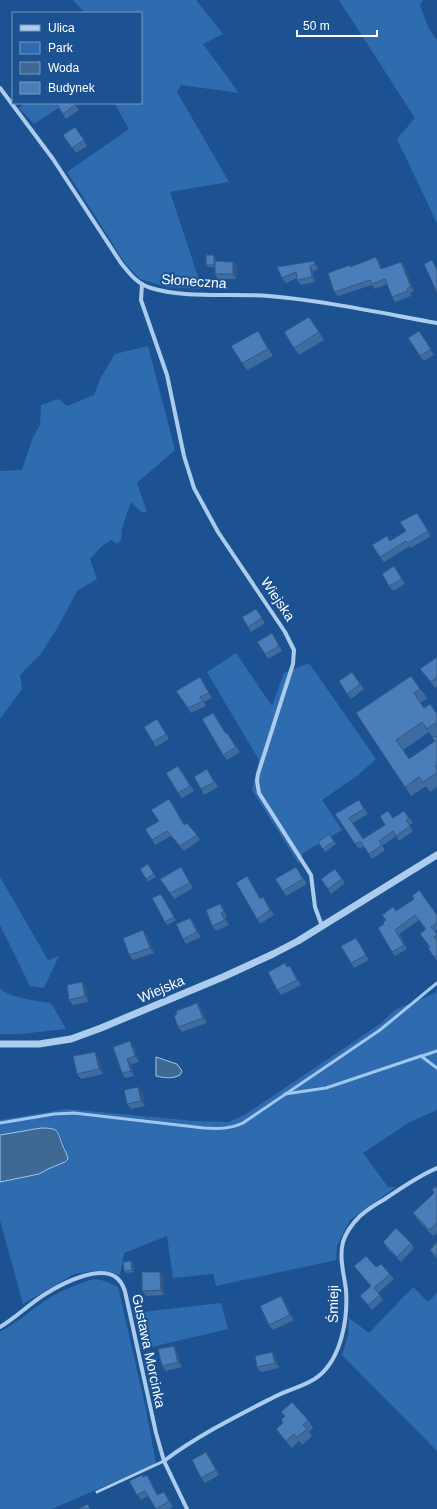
<svg xmlns="http://www.w3.org/2000/svg" width="437" height="1509" viewBox="0 0 437 1509" font-family="Arial,sans-serif">
	<style>
		.green { fill: #2f6caf }
		.water { fill: #406895; stroke: #9fc7f0 }
		.lines { fill: none; stroke-linecap: round; stroke-linejoin: round }
		.stream { stroke: #9fc7f0; stroke-width: 3 }
		.service { stroke: #acccee; stroke-width: 3 }
		.minor { stroke: #acccee; stroke-width: 4 }
		.tertiary { stroke: #acccee; stroke-width: 7 }
		.wall { fill: #3f6ca0; fill-rule: evenodd }
		.shaded-wall { fill: #335882 }
		.building { fill: #497eba; stroke: #335882 }
		.labels { text-anchor: middle; dominant-baseline: central; stroke-width: 4; stroke-linejoin: round; paint-order: stroke }
		.street-label { font-size: 14px; fill: #fff; stroke: #1c5291 }
	</style>
	<rect width="100%" height="100%" fill="#1c5291"/>
	<g class="green">
		<polygon points="73,0 196,0 223,34 203,44 239,93 181,85 177,92 229,182 170,192 202,289 167,287 140,279 125,263 67,172 129,129 114,103 141,103 141,13 85,13"/>
		<polygon points="339,0 423,0 420,5 429,29 437,40 437,223 397,139 415,118"/>
		<polygon points="25,103 66,103 34,124 19,108"/>
		<polygon points="148,346 175,450 137,483 147,512 141,512 131,502 122,528 121,540 117,544 111,540 101,547 90,559 97,579 77,591 58,627 40,655 20,675 22,689 0,719 0,471 22,470 33,437 40,425 41,405 59,399 67,406 94,395 100,379 115,354"/>
		<polygon points="236,653 272,706 284,673 309,663 376,759 357,776 322,800 342,830 303,853 299,864 252,790 259,760 207,672"/>
		<polygon points="0,877 48,960 59,956 44,988 30,986 0,925"/>
		<path d="M0,988C9,998 37,1001 51,1003L66,1029L20,1034H0Z"/>
		<polygon points="437,992 437,1110 410,1122 363,1153 388,1187 396,1187 350,1220 337,1246 336,1260 216,1286 213,1274 173,1278 167,1236 124,1253 120,1275 111,1272 93,1271 74,1274 23,1304 0,1220 0,1182 39,1174 48,1169 65,1162 67,1154 60,1134 49,1128 0,1136 0,1120 67,1109 194,1121 229,1122 246,1114 380,1024 395,1010"/>
		<path d="M95,1279L105,1281L118,1287L145,1405L156,1464L52,1509H0V1332C13,1325 24,1316 36,1307C54,1294 74,1284 95,1279Z"/>
		<polygon points="413,1287 428,1302 437,1293 437,1451 342,1355 348,1336 349,1318 369,1333"/>
		<polygon points="221,1303 228,1329 143,1349 134,1313"/>
	</g>
	<g class="water">
		<path d="M156,1057L177,1064L182,1071L180,1075C172,1079 165,1078 156,1076Z"/>
		<path d="M41,1128C60,1128 57,1131 63,1146C65,1151 67,1154 68,1159L65,1162L48,1169L39,1174L0,1182V1135Z"/>
	</g>
	<g class="lines">
		<g class="stream">
			<polyline points="422,1056 437,1051"/>
			<polyline points="285,1094 326,1088 421,1056 437,1068"/>
			<path d="M0,1123L54,1114L74,1113L204,1128C218,1129 230,1129 243,1123L380,1030L437,983"/>
		</g>
		<polyline class="service" points="97,1492 164,1461"/>
		<g class="minor">
			<path d="M0,88L53,159L121,263C130,274 137,284 151,288C187,299 231,293 269,296C326,301 381,313 437,323"/>
			<polyline points="142,284 141,300 167,375 184,456 194,488 218,532 285,632 294,650 293,664 258,774 257,781 259,793 311,875 315,907 322,926"/>
			<path d="M0,1327C17,1317 30,1303 47,1293C63,1283 102,1263 118,1279C123,1284 125,1290 126,1296L156,1433L164,1461L187,1509"/>
			<path d="M164,1461C197,1436 237,1416 274,1397C288,1389 308,1386 320,1375C342,1356 348,1317 346,1290C344,1274 339,1258 343,1242C346,1232 353,1223 360,1216C367,1210 376,1204 385,1199C401,1188 418,1176 437,1168"/>
		</g>
		<polyline class="tertiary" points="0,1044 39,1044 71,1039 101,1028 223,977 273,954 298,941 437,855"/>
	</g>
	<g class="wall">
		<polygon points="56,103 74,103 79,110 66,119"/>
		<polygon points="75,127 87,146 76,153 63,135"/>
		<polygon points="216,257 216,261 233,262 237,267 236,279 218,279 215,274 215,267 208,267 206,265"/>
		<polygon points="314,261 317,266 318,269 313,271 315,282 301,285 297,280 297,278 286,283 282,278"/>
		<polygon points="379,261 382,269 401,262 404,266 414,291 410,293 411,296 395,302 392,297 387,284 375,289 372,285 338,296 334,292 350,265 351,266"/>
		<polygon points="314,324 324,340 299,355 294,348"/>
		<polygon points="258,331 273,356 247,370 242,363"/>
		<polygon points="419,331 434,355 424,361 420,356"/>
		<polygon points="417,513 431,536 411,548 410,546 384,562 380,557 390,541 406,531"/>
		<polygon points="394,566 405,584 393,591 389,586"/>
		<polygon points="259,614 265,623 251,632 248,627"/>
		<polygon points="275,638 282,651 268,659 265,654"/>
		<polygon points="437,657 437,686 435,688 420,669"/>
		<polygon points="352,672 364,689 351,699 339,681"/>
		<path d="M411,676L427,698L420,703L424,708L437,714V736H436L437,737V787L430,792L426,786L411,796L356,713ZM429,732L435,741L409,759L403,750Z"/>
		<polygon points="203,683 212,698 204,702 206,706 191,713 176,691"/>
		<polygon points="213,713 226,734 227,733 240,752 227,760 223,755"/>
		<polygon points="160,724 169,739 156,747 153,742"/>
		<polygon points="182,771 194,791 182,798 178,793"/>
		<polygon points="210,774 218,787 204,795 201,789"/>
		<polygon points="173,804 184,824 187,823 200,840 184,851 171,836 155,845 152,840 159,821"/>
		<polygon points="362,805 368,814 353,823 363,839 385,825 393,818 404,811 413,823 409,825 413,831 399,841 396,836 382,846 385,850 372,859 364,846 359,849 335,814"/>
		<polygon points="329,834 336,844 325,852 318,842"/>
		<polygon points="150,867 156,877 147,882 146,879"/>
		<polygon points="296,867 307,884 286,896 283,891"/>
		<polygon points="335,869 345,883 331,894 321,879"/>
		<polygon points="184,872 193,888 174,899 160,879"/>
		<polygon points="247,876 261,899 263,897 274,915 260,924 257,919"/>
		<polygon points="161,894 176,920 167,925 165,922"/>
		<polygon points="220,904 224,909 227,917 225,918 229,925 216,931 212,926"/>
		<polygon points="396,911 437,915 437,930 435,931 437,934 437,961 428,948 430,947 420,934 425,929 419,920 399,934 407,949 395,956 392,952 384,924"/>
		<polygon points="190,918 194,923 201,937 186,944 183,939"/>
		<polygon points="147,935 154,953 133,960 129,955"/>
		<polygon points="356,938 369,960 354,968 351,963"/>
		<polygon points="290,966 293,971 301,985 281,995 277,990 288,967"/>
		<polygon points="86,987 88,1002 73,1005 69,1000"/>
		<polygon points="197,1003 201,1008 207,1023 182,1032 178,1027 177,1014"/>
		<polygon points="113,1047 134,1047 139,1062 131,1064 134,1076 125,1078 122,1073"/>
		<polygon points="95,1052 98,1057 103,1074 81,1079 77,1074"/>
		<polygon points="142,1092 145,1106 131,1109 127,1104"/>
		<polygon points="437,1186 437,1233 433,1236 417,1219 413,1213 434,1193"/>
		<polygon points="383,1242 411,1243 414,1248 401,1262 386,1247"/>
		<polygon points="437,1242 437,1258 433,1255 430,1250"/>
		<polygon points="131,1261 133,1263 134,1272 126,1273 124,1271"/>
		<polygon points="354,1266 376,1267 390,1274 394,1279 378,1293 383,1300 372,1310 364,1301 360,1296 371,1287"/>
		<polygon points="160,1272 164,1277 164,1295 146,1296 142,1291"/>
		<polygon points="281,1296 284,1301 294,1320 273,1330 269,1325"/>
		<polygon points="174,1346 177,1351 182,1367 166,1371 162,1366"/>
		<polygon points="272,1352 276,1357 279,1368 261,1372 257,1367"/>
		<polygon points="281,1412 308,1420 313,1428 309,1432 312,1436 302,1445 299,1441 292,1448 282,1437 276,1429 283,1423 281,1420 285,1417"/>
		<polygon points="206,1452 210,1458 219,1475 205,1483 201,1478"/>
		<polygon points="143,1477 150,1480 158,1495 164,1492 173,1507 169,1509 156,1509 148,1496 141,1500 137,1495"/>
	</g>
	<g class="shaded-wall">
		<polygon points="214,255 216,257 216,267 214,265"/>
		<polygon points="376,257 379,261 384,274 381,269"/>
		<polygon points="314,261 317,266 318,269 315,264"/>
		<polygon points="233,262 237,267 236,279 233,274"/>
		<polygon points="401,262 404,266 414,291 411,287"/>
		<polygon points="310,266 313,271 315,282 312,277"/>
		<polygon points="258,331 263,339 273,356 268,349"/>
		<polygon points="417,513 421,518 431,536 428,531"/>
		<polygon points="213,713 217,718 229,739 226,734"/>
		<polygon points="169,799 173,804 187,830 184,825"/>
		<polygon points="263,897 267,902 274,915 270,910"/>
		<polygon points="220,904 224,909 227,917 224,912"/>
		<polygon points="221,913 225,918 229,925 225,920"/>
		<polygon points="190,918 194,923 201,937 197,932"/>
		<polygon points="143,930 147,935 154,953 150,948"/>
		<polygon points="356,938 360,943 369,960 366,955"/>
		<polygon points="290,966 293,971 301,985 297,980"/>
		<polygon points="82,982 86,987 88,1002 85,996"/>
		<polygon points="197,1003 201,1008 207,1023 203,1018"/>
		<polygon points="130,1041 134,1047 139,1062 135,1056"/>
		<polygon points="95,1052 98,1057 103,1074 99,1069"/>
		<polygon points="127,1059 131,1064 134,1076 131,1071"/>
		<polygon points="138,1087 142,1092 145,1106 141,1101"/>
		<polygon points="131,1261 133,1263 134,1272 132,1270"/>
		<polygon points="160,1272 164,1277 164,1295 161,1290"/>
		<polygon points="281,1296 284,1301 294,1320 290,1315"/>
		<polygon points="174,1346 177,1351 182,1367 178,1362"/>
		<polygon points="272,1352 276,1357 279,1368 275,1363"/>
		<polygon points="206,1452 210,1458 219,1475 216,1470"/>
		<polygon points="147,1475 150,1480 161,1500 157,1495"/>
	</g>
	<g class="building">
		<polygon points="56,103 74,103 75,105 63,114"/>
		<polygon points="75,127 84,140 72,148 63,135"/>
		<rect x="206" y="255" width="8" height="10"/>
		<polygon points="376,257 381,269 401,262 411,287 407,288 408,291 392,297 385,279 372,284 370,280 334,292 328,273 350,265 350,267"/>
		<polygon points="432,260 437,270 437,293 424,264"/>
		<polygon points="215,261 233,262 233,274 215,274"/>
		<polygon points="314,261 315,264 310,266 312,277 297,280 296,272 282,278 277,267"/>
		<polygon points="309,317 319,332 294,348 284,332"/>
		<polygon points="258,331 268,349 242,363 231,346"/>
		<polygon points="419,331 431,349 420,356 408,338"/>
		<polygon points="417,513 428,531 408,543 406,541 380,557 372,545 387,536 390,541 406,531 400,522"/>
		<polygon points="394,566 402,579 389,586 382,574"/>
		<polygon points="256,609 262,618 248,627 242,617"/>
		<polygon points="272,633 279,646 265,654 257,642"/>
		<polygon points="437,657 437,677 431,682 420,669"/>
		<polygon points="352,672 360,684 347,694 339,681"/>
		<polygon points="411,676 420,689 414,693 424,708 430,704 437,714 437,722 427,729 422,722 396,740 409,759 435,741 431,736 437,737 437,764 435,766 437,769 437,773 423,782 419,777 405,787 356,713"/>
		<polygon points="200,677 209,693 200,697 203,701 188,708 176,691"/>
		<polygon points="213,713 226,734 227,733 236,747 223,755 202,719"/>
		<polygon points="157,719 166,734 153,742 144,727"/>
		<polygon points="178,766 190,786 178,793 166,773"/>
		<polygon points="207,769 214,782 201,789 194,777"/>
		<polygon points="169,799 184,825 187,823 197,835 180,846 167,831 152,840 145,829 159,821 151,810"/>
		<polygon points="359,800 364,809 349,818 363,839 385,825 380,816 388,811 393,818 404,811 409,818 406,820 410,826 396,836 393,831 379,841 382,845 369,854 360,841 355,844 335,814"/>
		<polygon points="329,834 334,841 323,849 318,842"/>
		<polygon points="148,864 154,874 146,879 140,869"/>
		<polygon points="181,867 190,883 170,893 160,879"/>
		<polygon points="296,867 303,879 283,891 275,879"/>
		<polygon points="335,869 342,879 328,889 321,879"/>
		<polygon points="247,876 260,899 263,897 270,910 257,919 236,883"/>
		<polygon points="419,890 437,915 437,923 431,927 437,934 437,935 434,937 437,941 437,955 434,957 428,948 430,947 420,934 426,929 415,915 395,930 404,945 392,952 378,928 384,924 383,922 386,920 382,915 393,907 396,911 414,899 412,896"/>
		<polygon points="161,894 174,917 165,922 152,898"/>
		<polygon points="220,904 224,912 221,913 225,920 212,926 206,910"/>
		<polygon points="190,918 197,932 183,939 176,924"/>
		<polygon points="143,930 150,948 129,955 123,938"/>
		<polygon points="356,938 366,955 351,963 341,946"/>
		<polygon points="285,963 287,967 290,966 297,980 277,990 268,972"/>
		<polygon points="82,982 85,996 69,1000 67,985"/>
		<polygon points="197,1003 203,1018 178,1027 174,1016 177,1014 176,1011"/>
		<polygon points="130,1041 135,1056 127,1059 131,1071 122,1073 113,1047"/>
		<polygon points="95,1052 99,1069 77,1074 73,1056"/>
		<polygon points="138,1087 141,1101 127,1104 124,1090"/>
		<polygon points="437,1186 437,1223 429,1230 413,1213 434,1193 432,1189"/>
		<polygon points="396,1228 411,1243 397,1257 383,1242"/>
		<polygon points="437,1242 437,1256 430,1250"/>
		<polygon points="366,1256 376,1267 381,1264 390,1274 374,1288 380,1295 368,1305 360,1296 371,1286 354,1266"/>
		<polygon points="131,1261 132,1270 124,1271 123,1262"/>
		<polygon points="142,1272 160,1272 161,1290 142,1291"/>
		<polygon points="281,1296 290,1315 269,1325 260,1306"/>
		<polygon points="174,1346 178,1362 162,1366 158,1349"/>
		<polygon points="272,1352 275,1363 257,1367 255,1356"/>
		<polygon points="292,1402 308,1420 303,1425 307,1429 297,1437 294,1434 286,1441 276,1429 283,1423 281,1420 285,1416 281,1412"/>
		<polygon points="206,1452 216,1470 201,1478 192,1460"/>
		<polygon points="142,1475 143,1477 147,1475 157,1495 164,1492 169,1501 156,1509 145,1491 137,1495 129,1481"/>
		<polygon points="88,1504 90,1509 78,1509"/>
	</g>
	<g class="labels">
		<g class="street-label">
			<text transform="translate(194 281) rotate(4)">Słoneczna</text>
			<text transform="translate(278 599) rotate(56)">Wiejska</text>
			<text transform="translate(161 989) rotate(-23)">Wiejska</text>
			<text transform="translate(333 1304) rotate(-89)">Śmieji</text>
			<text transform="translate(149 1351) rotate(78)">Gustawa Morcinka</text>
		</g>
	</g>
	<rect x="12" y="12" width="130" height="92" fill="#1c5291" stroke="#7797bd"/>
	<rect x="20" y="25" width="20" height="6" fill="#acccee" stroke="#7797bd"/>
	<text x="48" y="32" font-size="12" fill="#ffffff">Ulica</text>
	<rect x="20" y="42" width="20" height="12" fill="#2f6caf" stroke="#7797bd"/>
	<text x="48" y="52" font-size="12" fill="#ffffff">Park</text>
	<rect x="20" y="62" width="20" height="12" fill="#406895" stroke="#7797bd"/>
	<text x="48" y="72" font-size="12" fill="#ffffff">Woda</text>
	<rect x="20" y="82" width="20" height="12" fill="#497eba" stroke="#7797bd"/>
	<text x="48" y="92" font-size="12" fill="#ffffff">Budynek</text>
	<path d="M297 30v6h80v-6" fill="none" stroke="#ffffff" stroke-width="2"/>
	<text x="303" y="30" font-size="12" fill="#ffffff" stroke="#1c5291" stroke-width="3" paint-order="stroke">50 m</text>
</svg>
